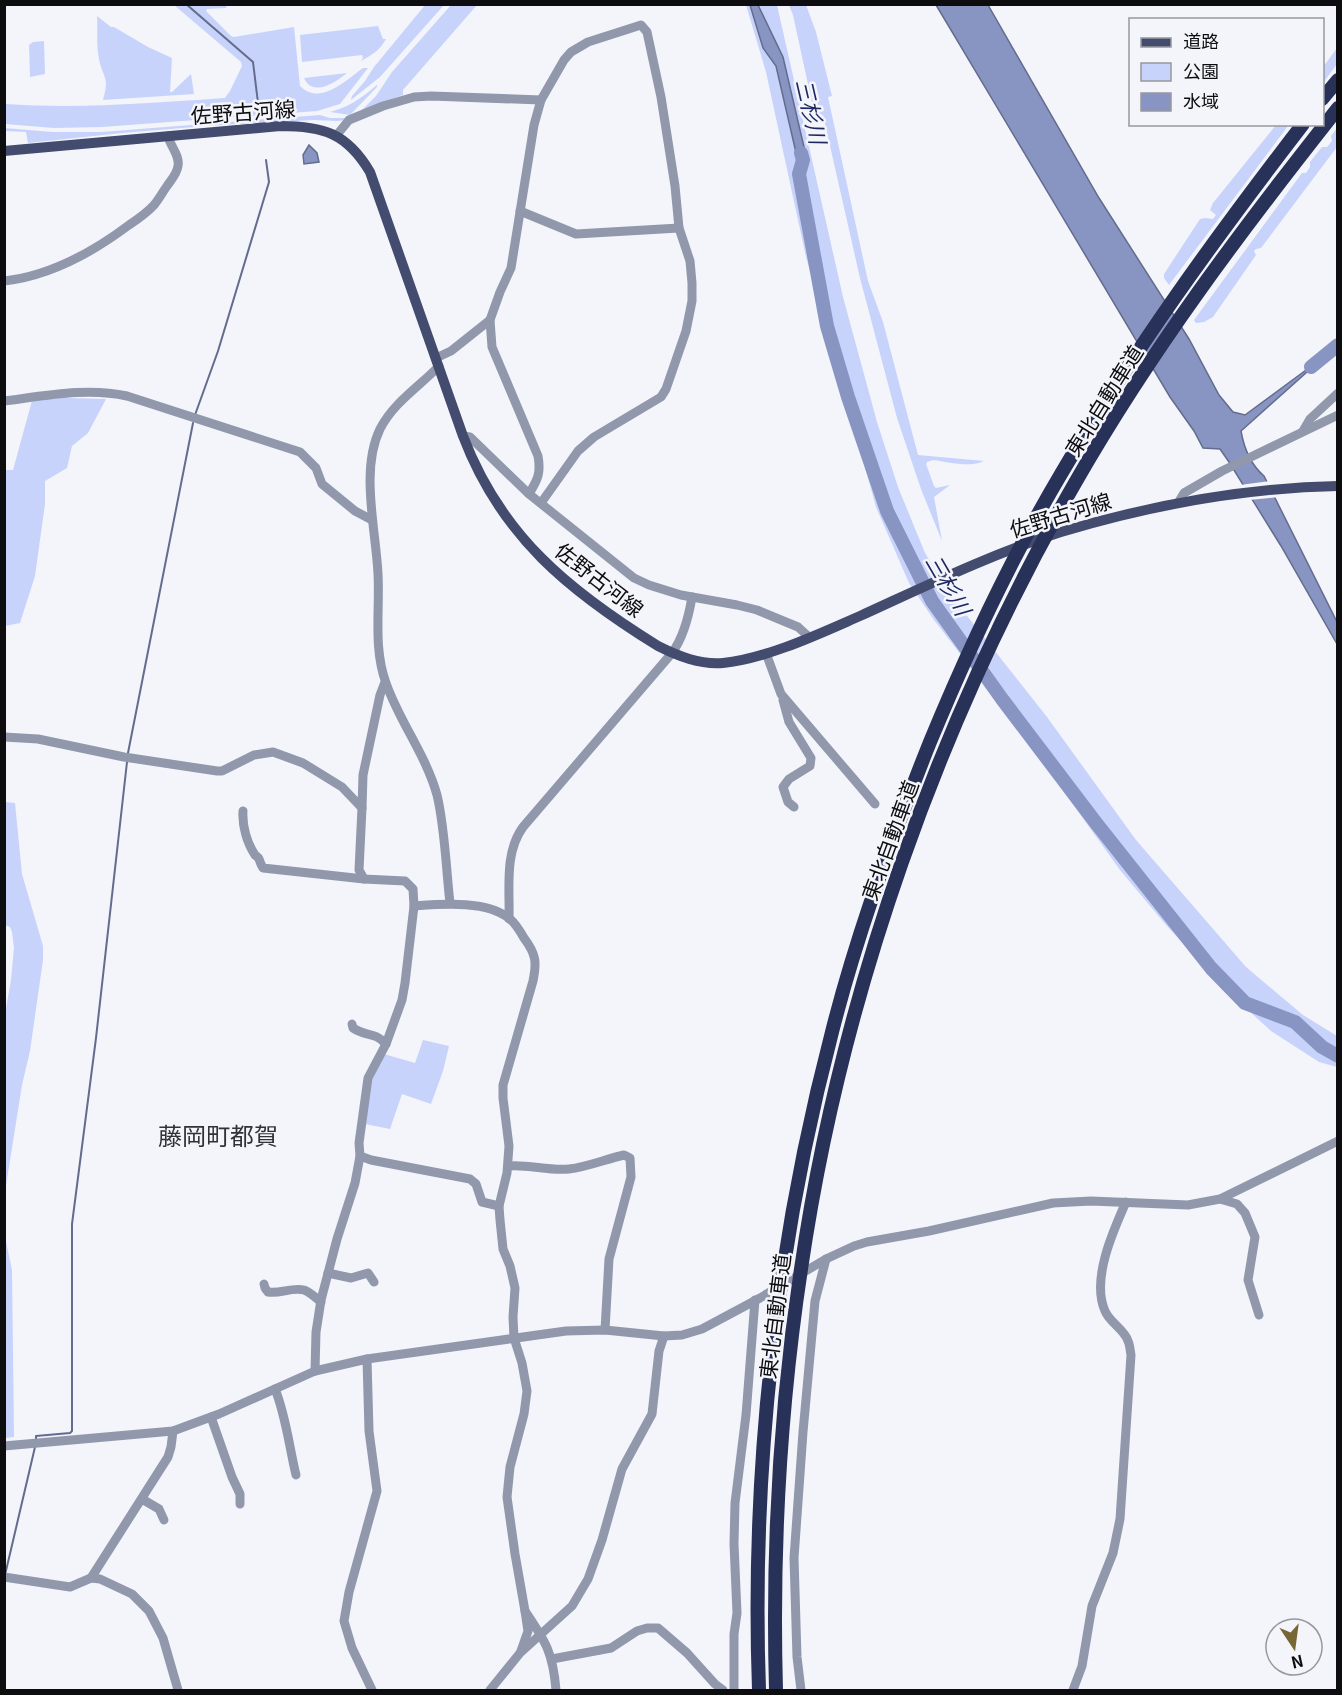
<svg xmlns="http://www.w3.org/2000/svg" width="1342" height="1695" viewBox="0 0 1342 1695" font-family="Georgia,'Noto Sans JP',serif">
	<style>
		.green { fill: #c7d3fb }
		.water { fill: #8895c2; stroke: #636c8c; stroke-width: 1.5 }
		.pier { fill: #f3f5fb }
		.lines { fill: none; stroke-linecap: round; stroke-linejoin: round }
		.stream { stroke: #636c8c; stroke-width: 2 }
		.river { stroke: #8895c2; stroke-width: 14 }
		.minor { stroke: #9198ac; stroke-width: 9 }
		.major { stroke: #434c6e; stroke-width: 10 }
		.highway { stroke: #283158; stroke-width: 14 }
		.labels { text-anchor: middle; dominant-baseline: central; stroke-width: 5; stroke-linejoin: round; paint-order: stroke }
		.street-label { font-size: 21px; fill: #0d0d0f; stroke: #f3f5fb }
		.water-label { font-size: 22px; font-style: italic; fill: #1e275f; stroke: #f3f5fb }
		.quarter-label { font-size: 24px; fill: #303237; stroke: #f3f5fb }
	</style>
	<rect width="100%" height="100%" fill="#f3f5fb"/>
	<g class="green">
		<polygon points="426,4 444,5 380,77 351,100 352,96 365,81 374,67"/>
		<path d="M174,5H227L226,8L207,9L206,11L231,36L234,37L294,27L300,86C320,106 345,81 363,68H368L340,104L317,111L102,127L54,128L5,124V104C78,109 151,103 225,98L230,91L242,66L241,62Z"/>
		<polygon points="451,5 477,5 403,90 403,95 386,101 357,115 376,96 392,72"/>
		<polygon points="746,5 750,5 763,48 776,66 800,170 783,57 758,5 777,5 843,297 877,422 898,487 925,553 949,593 1047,717 1136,840 1246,967 1303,1015 1337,1036 1337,1067 1319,1062 1271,1031 1224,988 1166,925 1120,870 1026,739 934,620 909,583 876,507 806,257 766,72"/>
		<path d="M789,5H806L816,32L832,96L828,97L868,281L883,322L918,455L984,461C970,468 948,462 933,460L927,462L926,464L934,486L936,488L950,485L934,497L942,541L921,489L897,418L860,278L823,115L814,112L793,15Z"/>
		<path d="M97,16L111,27H114L148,47L172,58L170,92H172L191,74L194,94L103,100C110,76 103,79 99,59C96,45 98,30 97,16Z"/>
		<path d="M378,26L383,39H386C380,50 372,55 361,61L363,58L362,55L302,62L300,35Z"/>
		<polygon points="44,41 45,74 30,77 29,45 33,42"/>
		<polygon points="1337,48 1337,64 1323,83 1323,67"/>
		<path d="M347,73C336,82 313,98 304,78Z"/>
		<path d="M377,85V87L350,115L330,112C351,106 360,99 377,85Z"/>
		<polygon points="320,115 330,118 346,118 345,120 337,121 314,120 219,125 122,133 28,143 26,132 5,131 4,128 53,132 101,132"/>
		<polygon points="1276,125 1288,125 1288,126 1169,285 1164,278 1164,274 1200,219 1205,218 1213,219 1216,215 1210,210 1213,203"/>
		<polygon points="1337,128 1337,147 1261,248 1256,249 1254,251 1256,255 1213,317 1204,322 1196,323 1194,320 1302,173 1306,173 1310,167 1310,162 1322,147 1327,147 1332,141 1331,136"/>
		<polygon points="33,397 106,399 88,433 72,446 67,468 45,481 45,504 35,576 20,623 5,626 5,470 13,470"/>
		<polygon points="5,802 15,803 22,874 43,946 43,960 30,1051 22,1085 5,1192 4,1020 11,980 14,948 12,932 10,927 5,925"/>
		<polygon points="423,1040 449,1046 443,1071 431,1104 402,1094 390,1129 365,1124 371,1082 384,1054 415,1063"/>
		<polygon points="4,1232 12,1270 14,1437 5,1438"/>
	</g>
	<g class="water">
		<polygon points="750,5 758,5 783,57 807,160 803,174 800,170 776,66 763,48"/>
		<path d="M936,5H988L1099,198L1189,339L1219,395L1233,412L1245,415L1325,356L1241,431C1244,448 1251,465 1264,476L1337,622V644L1281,546L1229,462L1220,449L1203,448L1194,431L1170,397Z"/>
		<polygon points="309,145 317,153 319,162 304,164 303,155"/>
	</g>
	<polygon class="pier" points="1270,481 1279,497 1249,500 1240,485"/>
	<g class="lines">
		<g class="stream">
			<polyline points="186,4 253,62 258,103"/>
			<polyline points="195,415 218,351 269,182 266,160"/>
			<polyline points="128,753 193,423"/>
			<polyline points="36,1441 36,1436 70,1433 72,1431 72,1224 96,1038 127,762"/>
			<polyline points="5,1575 35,1447"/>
		</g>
		<g class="river">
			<polyline points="801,153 803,160 799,174 827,326 848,397 887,511 932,601 1002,699 1096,823 1211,968 1245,1003 1295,1022 1322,1047 1338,1056"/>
			<polyline points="1311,367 1338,345"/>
		</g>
		<g class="minor">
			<polyline points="336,136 349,120 383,106 414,97 431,96 541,100"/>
			<polyline points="520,211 576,234 679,228"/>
			<path d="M4,281C50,276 93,252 129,225C138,219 147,213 154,205C159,199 162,193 167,186C171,180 177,174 178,166C180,155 170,146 168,136"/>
			<polyline points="436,358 451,351 490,320"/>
			<path d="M439,366C419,387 394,402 380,429C360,470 376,530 378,574C380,609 373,648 386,683C399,721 426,755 437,795C445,828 446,869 450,903"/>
			<path d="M4,401C44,396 87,387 127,396L300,452L316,468L322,484L355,511L372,520"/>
			<polyline points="1303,431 1310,419 1338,393"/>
			<polyline points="463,436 470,437 529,494 634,578 649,585 681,595 737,605 757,610 798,627 809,637"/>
			<path d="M529,494C538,479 541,473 538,456L492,347L490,320L500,292L511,268L534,125L541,100L564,60L571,52L588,42L641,25L647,32L661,97L675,186L679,228L690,261L692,283V301L686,331L666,389L661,397L594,437L578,451L541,503"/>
			<polyline points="1178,503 1184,493 1222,471 1338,415"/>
			<polyline points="766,653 781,694 875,804"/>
			<polyline points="783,700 789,722 811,758 810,766 789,779 783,787 788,802 794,807"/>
			<polyline points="4,737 38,739 124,757 217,771 222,771 254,755 273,752 303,763 342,787 362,808 363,775 380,695 385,682"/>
			<path d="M243,811C242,826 247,843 255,855C256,856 258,857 259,859C260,862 261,865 263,868L364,879"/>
			<path d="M414,906C442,904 487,900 510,919C516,924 520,931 524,938C536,954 537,962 533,981L503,1085V1098L509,1146L507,1173L499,1206L500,1220L503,1249L510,1266L515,1288L513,1317L514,1338L522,1363L527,1391L524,1414L510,1467L507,1497L515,1554L525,1611"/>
			<path d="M509,919C510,889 504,853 523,827L672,653C683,638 689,615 692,597"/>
			<path d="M352,1024L353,1028C366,1037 374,1031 386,1044"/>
			<polyline points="360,1156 371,1160 470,1179 476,1184 482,1202 499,1206"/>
			<path d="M508,1166C528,1164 548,1171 569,1169C587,1167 606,1159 624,1155L630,1158L631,1177L609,1259L605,1330"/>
			<polyline points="1220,1199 1237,1204 1245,1213 1255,1237 1248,1280 1259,1315"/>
			<polyline points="328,1273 351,1278 368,1273 374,1282"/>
			<path d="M264,1284L265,1288L268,1292C280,1294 292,1287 304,1290C310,1292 316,1298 321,1302"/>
			<polyline points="367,1359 369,1431 377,1491 349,1592 344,1621 352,1648 372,1690"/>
			<polyline points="315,1371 316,1332 321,1300 337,1239 355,1183 360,1156 359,1143 368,1078 386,1044 402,1000 405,983 414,906 413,889 405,881 364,879 359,870 362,808"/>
			<path d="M275,1389C286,1416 289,1446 296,1475"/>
			<polyline points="211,1417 232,1477 240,1494 240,1504"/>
			<polyline points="4,1446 173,1431 219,1414 315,1371 367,1359 566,1331 605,1330 664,1336 682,1335 702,1329 760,1298 826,1259 854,1246 867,1242 929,1231 1053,1203 1091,1201 1188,1205 1220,1199 1338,1141"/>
			<polyline points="142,1499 159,1509 164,1520"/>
			<polyline points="4,1577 70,1587 91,1578 100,1579 132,1594 149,1611 163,1638 178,1690"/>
			<polyline points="91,1578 168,1457 171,1447 173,1431"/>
			<path d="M521,1651L528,1631L525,1611C546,1642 553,1653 556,1690"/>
			<polyline points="552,1659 611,1648 637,1631 647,1628 658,1628 687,1653 715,1684 723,1690"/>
			<polyline points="490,1690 520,1653 572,1606 588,1579 602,1540 622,1469 652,1414 659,1351 664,1336"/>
			<polyline points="734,1690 734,1634 737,1613 734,1544 735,1503 746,1415 755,1300"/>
			<polyline points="801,1690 797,1657 794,1558 803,1432 815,1301 826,1259"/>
			<path d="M1073,1690L1082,1666L1092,1606L1113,1553L1120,1519L1131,1355C1130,1350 1130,1345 1128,1341C1124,1329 1110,1323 1105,1311C1091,1280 1113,1231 1126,1202"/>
		</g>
		<path class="major" d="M4,151L280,126C323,126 347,133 370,172L463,436C501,536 569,591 658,646C678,656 700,665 723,663C766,659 821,633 860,616C926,586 991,554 1061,532C1151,505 1243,488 1338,486"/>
		<g class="highway">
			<polyline points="1322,99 1338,80"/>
			<path d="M759,1690C751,1470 776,1246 832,1032C857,933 892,837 930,742C968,650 1010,560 1061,474C1133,351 1216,237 1303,124"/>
			<path d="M776,1690C772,1549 780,1408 801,1269C841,995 938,722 1075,483C1151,350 1243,228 1338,108"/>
		</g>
	</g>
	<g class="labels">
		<g class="street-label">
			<text transform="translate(243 111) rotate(-4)">佐野古河線</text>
			<text transform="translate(1103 400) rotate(-58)">東北自動車道</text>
			<text transform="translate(1060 514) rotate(-17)">佐野古河線</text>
			<text transform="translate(600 579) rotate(38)">佐野古河線</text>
			<text transform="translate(889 840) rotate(-70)">東北自動車道</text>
			<text transform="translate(774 1316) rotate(-83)">東北自動車道</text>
		</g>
		<g class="water-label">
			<text transform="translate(813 111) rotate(77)">三杉川</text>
			<text transform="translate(950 584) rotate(60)">三杉川</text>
		</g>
		<g class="quarter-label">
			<text x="218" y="1134">藤岡町都賀</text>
		</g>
	</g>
	<rect width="1342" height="1695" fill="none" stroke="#0d0d0f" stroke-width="12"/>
	<rect x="1129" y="18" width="195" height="108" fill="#f3f5fb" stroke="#97989d" stroke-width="1.5"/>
	<rect x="1141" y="38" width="30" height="9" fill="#434c6e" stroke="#97989d" stroke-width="1.5"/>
	<text x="1183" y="48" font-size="18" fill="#0d0d0f">道路</text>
	<rect x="1141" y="63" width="30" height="18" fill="#c7d3fb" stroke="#97989d" stroke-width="1.5"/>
	<text x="1183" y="78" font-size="18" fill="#0d0d0f">公園</text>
	<rect x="1141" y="93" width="30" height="18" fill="#8895c2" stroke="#97989d" stroke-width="1.5"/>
	<text x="1183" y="108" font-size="18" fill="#0d0d0f">水域</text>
	<g transform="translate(1294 1647) rotate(167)"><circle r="28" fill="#f3f5fb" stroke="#97989d" stroke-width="1.5"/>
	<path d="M0-4.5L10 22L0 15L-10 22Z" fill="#776735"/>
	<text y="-9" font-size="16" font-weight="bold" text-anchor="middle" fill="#0d0d0f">N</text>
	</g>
</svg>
